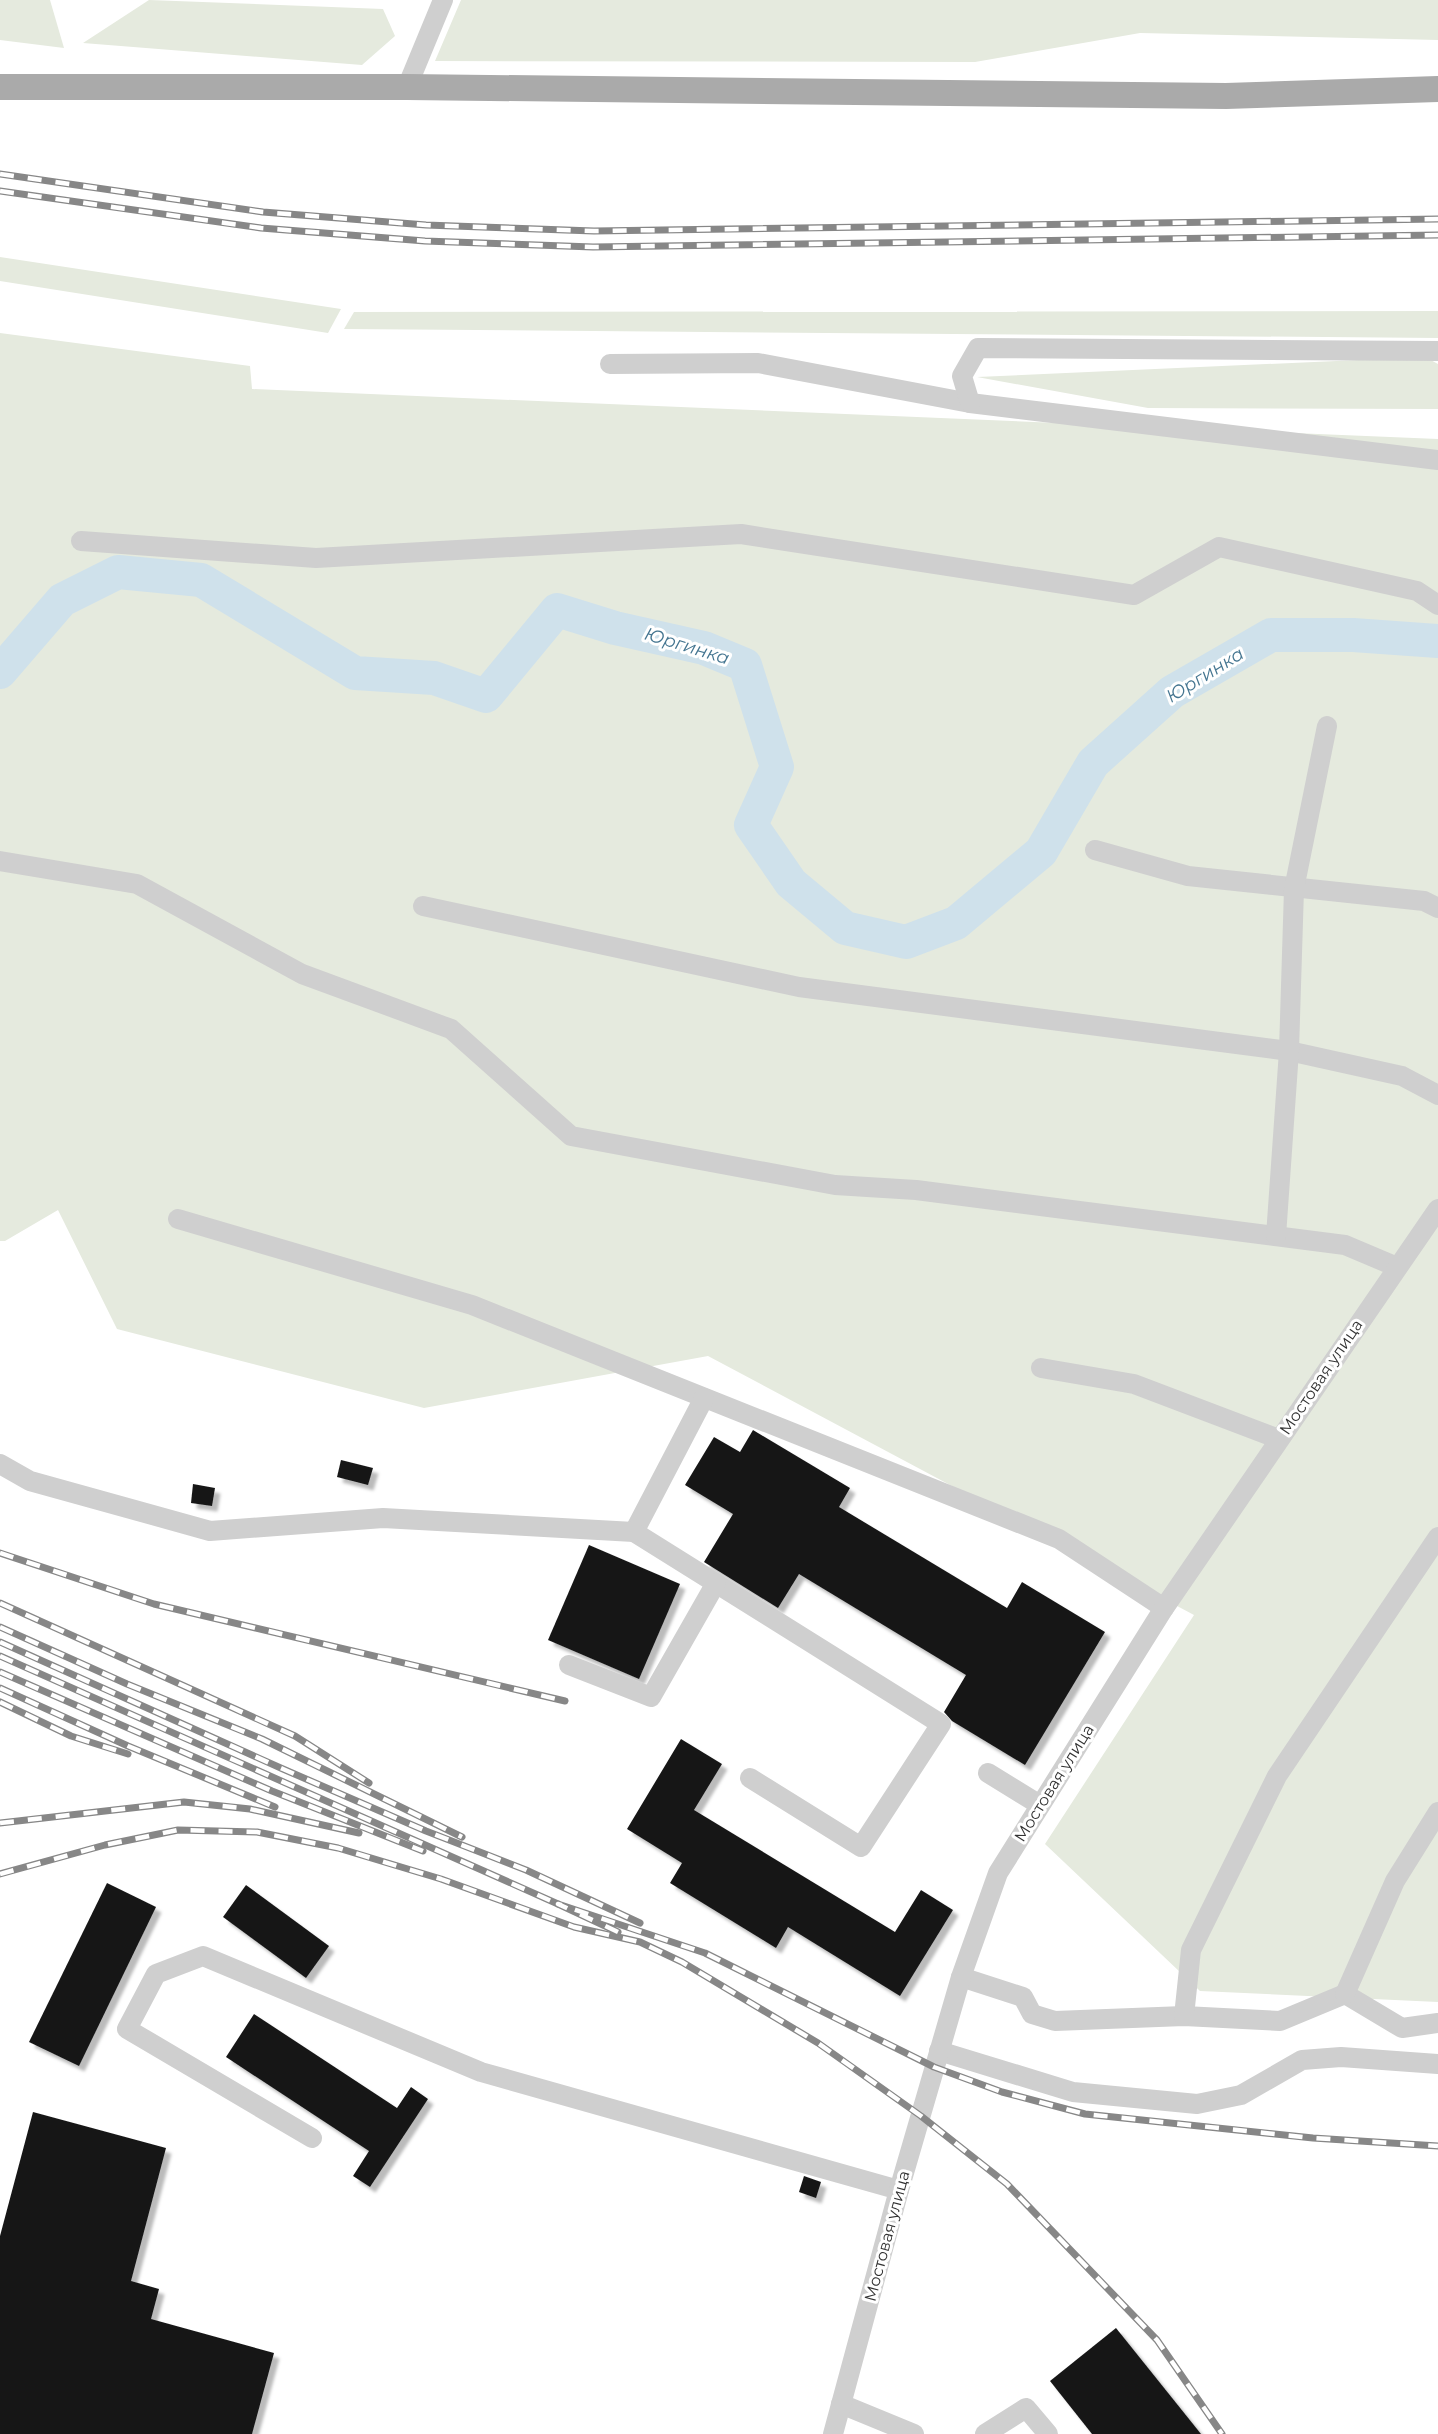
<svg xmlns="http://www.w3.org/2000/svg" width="1438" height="2434" viewBox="0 0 1438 2434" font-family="Montserrat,sans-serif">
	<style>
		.green { fill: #e5eade }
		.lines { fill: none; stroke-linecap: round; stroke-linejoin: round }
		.river { stroke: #cfe1eb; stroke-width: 34 }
		.building { fill: #191919; filter: url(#shadow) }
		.minor { stroke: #cfcfcf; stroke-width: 20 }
		.major { stroke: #aaa; stroke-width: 26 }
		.rail-casing { stroke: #878787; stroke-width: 7 }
		.rail { stroke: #fff; stroke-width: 4.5; stroke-dasharray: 14; stroke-linecap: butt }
		.labels { text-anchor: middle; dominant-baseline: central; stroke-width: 6; stroke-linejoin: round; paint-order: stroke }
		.street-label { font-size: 16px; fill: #323232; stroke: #fff }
		.water-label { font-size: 18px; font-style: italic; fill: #447590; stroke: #fff }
	</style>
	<defs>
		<filter id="shadow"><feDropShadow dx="5.5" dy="5.5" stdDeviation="1.5" flood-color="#0004"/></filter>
	</defs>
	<rect width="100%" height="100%" fill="#fff"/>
	<g class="green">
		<polygon points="0,0 50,0 64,48 0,40"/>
		<polygon points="149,0 383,9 395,36 362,65 83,43"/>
		<polygon points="461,0 1438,0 1438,40 1140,33 975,62 435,61"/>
		<polygon points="0,257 341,309 328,333 0,281"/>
		<polygon points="1438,311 1438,338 344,329 354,312"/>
		<polygon points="0,333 250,366 252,389 1438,439 1438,2002 1200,1991 1045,1844 1194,1615 708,1356 424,1408 117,1329 58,1210 5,1241 0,1241"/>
		<polygon points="1425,357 1438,364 1438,409 1148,408 977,377"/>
	</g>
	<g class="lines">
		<polyline class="river" points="0,672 62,600 118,572 201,580 355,673 434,678 486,696 557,610 615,628 704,648 745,665 777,767 751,825 791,883 845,928 906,942 956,923 1041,852 1093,763 1172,692 1271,635 1353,635 1438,641"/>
	</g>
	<g class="building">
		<polygon points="753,1430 850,1488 839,1507 1007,1608 1022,1582 1105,1632 1025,1765 952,1721 944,1712 966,1675 799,1574 778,1608 704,1562 733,1514 685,1485 714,1437 740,1452"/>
		<polygon points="341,1460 373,1468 368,1485 337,1477"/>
		<polygon points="193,1484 215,1488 212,1506 191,1503"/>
		<polygon points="589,1545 680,1584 639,1679 548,1640"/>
		<polygon points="681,1739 722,1764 694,1810 895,1932 921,1890 953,1910 900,1996 788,1927 776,1948 670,1883 682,1863 627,1829"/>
		<polygon points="107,1883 156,1907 79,2066 29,2042"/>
		<polygon points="246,1885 329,1946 306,1978 223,1917"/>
		<polygon points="254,2014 397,2108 411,2087 428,2099 370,2187 353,2176 369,2151 226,2057"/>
		<polygon points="33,2112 166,2148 131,2281 159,2289 151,2319 274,2353 252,2434 0,2434 0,2236"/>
		<polygon points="804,2176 821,2182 816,2198 799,2192"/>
		<polygon points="1116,2328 1201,2434 1092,2434 1050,2381"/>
	</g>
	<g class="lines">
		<g class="minor">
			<polyline points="407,87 443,0"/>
			<polyline points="610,364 758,363 970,403 1438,460"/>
			<polyline points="970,403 962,376 978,348 1438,351"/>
			<polyline points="81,541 316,558 741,534 1134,595 1219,547 1417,591 1438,605"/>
			<polyline points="1095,850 1188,876 1424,901 1438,908"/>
			<polyline points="0,861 137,884 302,974 451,1029 571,1136 835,1185 916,1190 1345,1245 1397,1267"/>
			<polyline points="423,906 799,987 1289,1051 1402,1076 1438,1095"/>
			<polyline points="178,1219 472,1305 1059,1539 1164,1608"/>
			<polyline points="1276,1236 1289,1051 1294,889 1327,726"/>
			<polyline points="1041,1368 1134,1384 1279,1439"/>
			<polyline points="704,1398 634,1532 941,1724 861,1847 750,1778"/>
			<polyline points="0,1464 30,1481 210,1531 383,1518 634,1532"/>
			<polyline points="569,1665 651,1697 716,1583"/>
			<polyline points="988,1773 1040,1805"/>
			<polyline points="961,1977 1023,1997 1032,2014 1055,2021 1184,2016 1280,2021 1345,1994 1402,2028 1438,2023"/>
			<polyline points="1345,1994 1395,1881 1438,1812"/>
			<polyline points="1184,2016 1191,1950 1277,1776 1438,1537"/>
			<polyline points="939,2051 1073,2092 1197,2104 1241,2095 1302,2060 1341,2057 1438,2064"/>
			<polyline points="312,2138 127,2029 156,1974 203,1956 481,2072 899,2190"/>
			<polyline points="841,2404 914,2434"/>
			<polyline points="833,2434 899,2190 961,1977 998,1873 1164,1608 1438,1209"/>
			<polyline points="985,2434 1026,2408 1048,2434"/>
		</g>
		<polyline class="major" points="0,87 407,87 1226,96 1438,89"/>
		<defs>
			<g id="rail">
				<polyline points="0,174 263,212 426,225 594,231 1438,219"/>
				<polyline points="0,191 261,228 425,241 593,247 1438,235"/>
				<polyline points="0,1553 154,1604 565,1701"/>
				<polyline points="0,1603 295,1736 369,1783"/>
				<polyline points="0,1627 127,1684 262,1739 462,1837"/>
				<polyline points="0,1642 283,1769 426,1831 526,1870 640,1923"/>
				<polyline points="0,1656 558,1904"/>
				<polyline points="0,1672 272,1791 423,1851"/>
				<polyline points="0,1688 128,1746 275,1807"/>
				<polyline points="0,1702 71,1736 128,1754"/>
				<polyline points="0,1823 184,1802 250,1809 359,1833"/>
				<polyline points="0,1874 105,1845 178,1830 257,1832 338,1848 441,1879 574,1927 640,1942 682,1962 818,2043 921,2116 1007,2184 1157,2340 1222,2434"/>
				<polyline points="618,1932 558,1904 705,1953 934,2067 1002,2092 1085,2114 1313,2138 1438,2146"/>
			</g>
		</defs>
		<use href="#rail" class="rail-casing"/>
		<use href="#rail" class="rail"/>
	</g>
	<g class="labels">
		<g class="street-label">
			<text transform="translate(1321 1377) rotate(-56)">Мостовая улица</text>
			<text transform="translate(1054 1783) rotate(-58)">Мостовая улица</text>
			<text transform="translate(887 2236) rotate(-75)">Мостовая улица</text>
		</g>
		<g class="water-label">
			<text transform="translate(687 646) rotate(17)">Юргинка</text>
			<text transform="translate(1205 675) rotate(-32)">Юргинка</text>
		</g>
	</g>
</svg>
